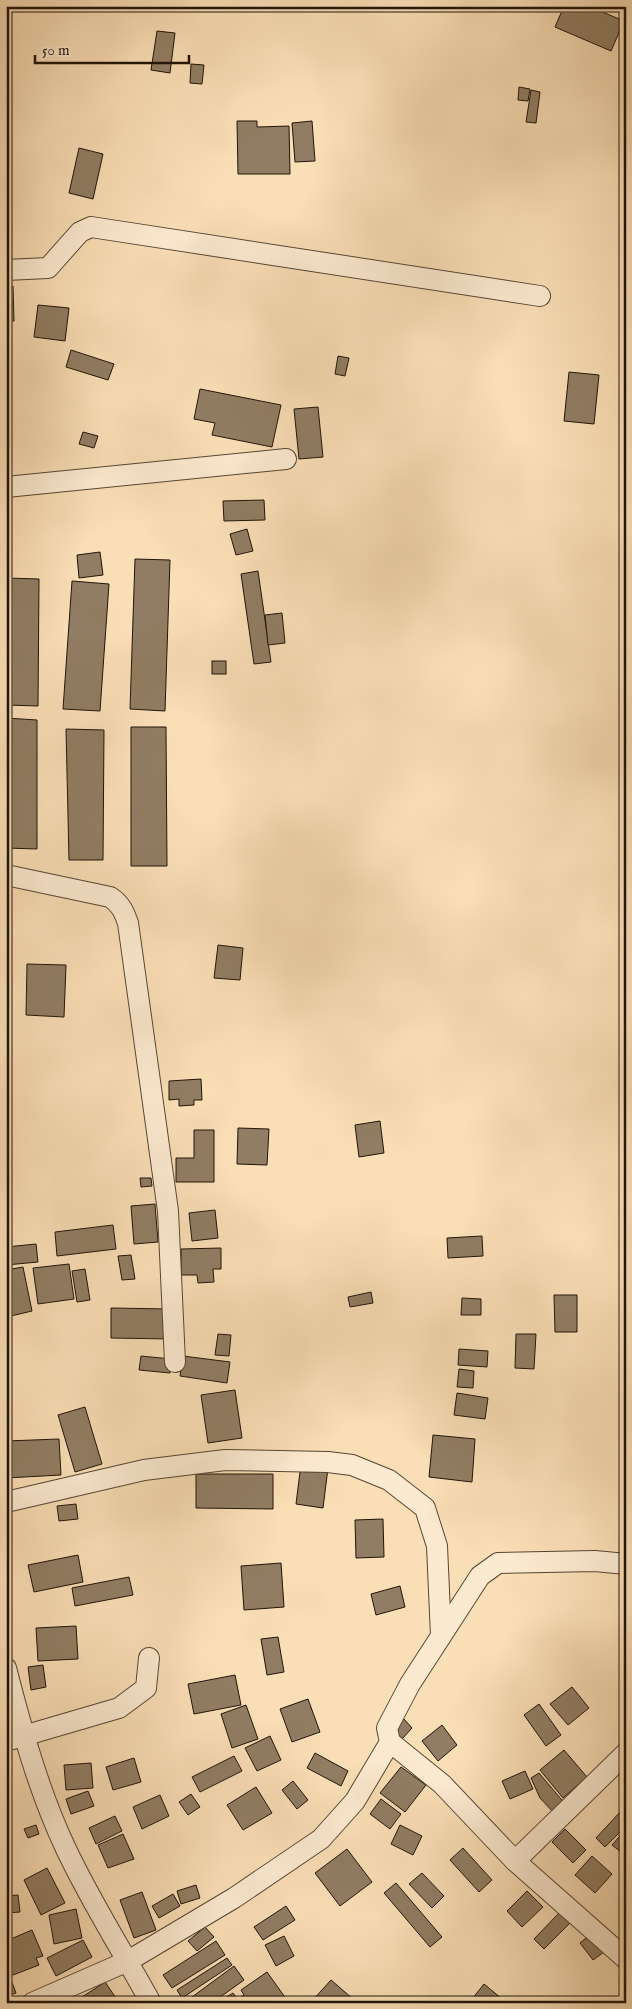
<svg xmlns="http://www.w3.org/2000/svg" width="632" height="2009" viewBox="0 0 632 2009" font-family="'IM FELL English',serif">
	<style>
		.building { fill: #917d63; stroke: #201409 }
		.lines { fill: none; stroke-linecap: round; stroke-linejoin: round }
		.minor-casing { stroke: #564634; stroke-width: 22 }
		.minor { stroke: #fcead0; stroke-width: 20 }
	</style>
	<rect width="100%" height="100%" fill="#fadeb6"/>
	<filter id="stains"><feTurbulence type="fractalNoise" baseFrequency=".004" numOctaves="4"/><feColorMatrix values="0 0 0 0 .2 0 0 0 0 .09 0 0 0 0 .02 0 0 0 .5 -.17"/></filter>
	<radialGradient id="worn" r=".72"><stop offset=".6" stop-color="#630" stop-opacity="0"/><stop offset="1" stop-color="#630" stop-opacity=".3"/></radialGradient>
	<g class="building">
		<polygon points="564,6 588,6 624,21 611,51 555,27"/>
		<polygon points="157,31 175,33 170,73 151,70"/>
		<polygon points="191,64 204,65 202,84 190,83"/>
		<polygon points="519,87 530,89 528,101 518,100"/>
		<polygon points="531,90 540,92 536,123 526,122"/>
		<polygon points="237,121 257,121 257,127 289,126 290,174 238,174"/>
		<polygon points="312,121 315,161 295,162 292,123"/>
		<polygon points="79,148 103,154 93,199 69,193"/>
		<polygon points="6,286 13,286 14,321 6,321"/>
		<polygon points="38,305 69,308 65,341 34,337"/>
		<polygon points="71,350 114,364 108,380 66,367"/>
		<polygon points="338,356 349,358 345,376 335,374"/>
		<polygon points="569,372 599,375 594,424 564,421"/>
		<polygon points="200,389 281,405 272,447 212,435 215,423 194,419"/>
		<polygon points="318,407 323,457 299,459 294,409"/>
		<polygon points="83,432 98,436 94,448 79,444"/>
		<polygon points="264,500 265,520 224,521 223,501"/>
		<polygon points="247,529 253,551 236,555 230,534"/>
		<polygon points="100,552 103,575 79,578 77,555"/>
		<polygon points="135,559 170,560 165,711 130,709"/>
		<polygon points="258,571 271,662 254,664 241,574"/>
		<polygon points="6,578 39,579 38,706 6,705"/>
		<polygon points="72,581 109,584 100,711 63,709"/>
		<polygon points="282,613 285,643 268,645 265,615"/>
		<rect x="212" y="661" width="14" height="13"/>
		<polygon points="6,718 37,720 37,849 6,848"/>
		<polygon points="131,727 166,727 167,866 131,866"/>
		<polygon points="66,729 104,730 103,860 69,860"/>
		<polygon points="218,945 243,948 240,980 214,978"/>
		<polygon points="27,964 66,965 64,1017 26,1015"/>
		<polygon points="201,1079 202,1100 194,1100 194,1105 179,1106 179,1099 169,1100 169,1081"/>
		<polygon points="380,1121 384,1153 359,1157 355,1125"/>
		<polygon points="238,1128 269,1129 267,1165 237,1164"/>
		<polygon points="194,1130 214,1130 214,1182 176,1182 176,1158 194,1158"/>
		<polygon points="140,1178 151,1178 152,1186 141,1187"/>
		<polygon points="155,1204 158,1242 134,1244 131,1206"/>
		<polygon points="215,1210 218,1238 192,1241 189,1213"/>
		<polygon points="113,1225 116,1249 57,1256 55,1232"/>
		<polygon points="482,1236 483,1256 448,1258 447,1238"/>
		<polygon points="36,1244 38,1262 6,1265 6,1247"/>
		<polygon points="221,1248 221,1269 213,1269 214,1282 198,1283 197,1275 181,1275 181,1249"/>
		<polygon points="131,1255 135,1279 122,1280 118,1256"/>
		<polygon points="69,1264 74,1299 38,1304 33,1268"/>
		<polygon points="23,1267 32,1311 11,1316 6,1293 6,1270"/>
		<polygon points="85,1269 90,1300 77,1302 72,1271"/>
		<polygon points="371,1292 373,1303 350,1307 348,1297"/>
		<polygon points="554,1295 577,1295 577,1332 555,1332"/>
		<polygon points="462,1298 481,1299 481,1315 461,1315"/>
		<polygon points="111,1308 171,1309 170,1339 111,1338"/>
		<polygon points="218,1334 231,1335 229,1356 215,1355"/>
		<polygon points="516,1334 536,1334 534,1369 515,1368"/>
		<polygon points="459,1349 488,1351 487,1367 458,1365"/>
		<polygon points="141,1356 171,1359 170,1373 139,1370"/>
		<polygon points="183,1356 230,1362 227,1383 180,1376"/>
		<polygon points="459,1369 474,1371 473,1388 457,1387"/>
		<polygon points="235,1390 242,1438 208,1443 201,1395"/>
		<polygon points="457,1393 488,1398 485,1419 454,1415"/>
		<polygon points="85,1407 102,1464 75,1472 58,1415"/>
		<polygon points="433,1435 475,1439 472,1482 429,1477"/>
		<polygon points="59,1439 61,1475 6,1478 6,1441"/>
		<polygon points="301,1464 328,1468 323,1508 296,1504"/>
		<polygon points="196,1474 273,1474 273,1509 196,1508"/>
		<polygon points="76,1504 78,1519 59,1521 57,1506"/>
		<polygon points="383,1519 384,1557 356,1558 355,1520"/>
		<polygon points="78,1555 83,1582 34,1592 28,1565"/>
		<polygon points="281,1563 284,1607 244,1610 241,1566"/>
		<polygon points="129,1577 133,1595 75,1606 72,1588"/>
		<polygon points="400,1586 405,1607 376,1615 371,1594"/>
		<polygon points="76,1626 78,1659 38,1661 36,1628"/>
		<polygon points="278,1637 284,1672 267,1675 261,1639"/>
		<polygon points="43,1665 46,1687 31,1690 28,1667"/>
		<polygon points="235,1675 241,1705 194,1714 188,1684"/>
		<polygon points="572,1687 589,1708 568,1725 550,1704"/>
		<polygon points="308,1699 320,1732 292,1742 280,1709"/>
		<polygon points="539,1704 561,1735 546,1746 524,1715"/>
		<polygon points="246,1705 258,1739 232,1748 221,1714"/>
		<polygon points="404,1719 412,1728 402,1739 393,1730"/>
		<polygon points="442,1725 457,1745 438,1761 422,1741"/>
		<polygon points="270,1736 281,1760 257,1771 245,1748"/>
		<polygon points="564,1750 587,1777 563,1798 540,1770"/>
		<polygon points="315,1753 348,1771 341,1786 307,1768"/>
		<polygon points="234,1756 242,1771 200,1792 192,1777"/>
		<polygon points="134,1758 141,1782 113,1790 106,1767"/>
		<polygon points="91,1763 93,1788 66,1790 64,1765"/>
		<polygon points="401,1767 426,1785 405,1812 380,1793"/>
		<polygon points="525,1771 533,1789 510,1799 502,1781"/>
		<polygon points="539,1773 566,1805 556,1815 540,1798 531,1778"/>
		<polygon points="293,1781 308,1800 297,1809 282,1790"/>
		<polygon points="256,1787 272,1813 243,1830 227,1805"/>
		<polygon points="88,1791 94,1806 71,1814 66,1799"/>
		<polygon points="191,1794 200,1807 188,1815 179,1802"/>
		<polygon points="160,1795 169,1816 142,1829 133,1807"/>
		<polygon points="381,1799 401,1814 390,1829 370,1814"/>
		<polygon points="621,1811 626,1815 626,1826 605,1847 596,1838"/>
		<polygon points="115,1816 122,1831 96,1844 89,1828"/>
		<polygon points="36,1825 39,1834 28,1838 24,1829"/>
		<polygon points="400,1825 422,1836 413,1855 391,1844"/>
		<polygon points="565,1829 586,1850 573,1863 552,1842"/>
		<polygon points="626,1829 626,1856 612,1845"/>
		<polygon points="123,1834 134,1859 108,1868 98,1845"/>
		<polygon points="463,1848 492,1880 479,1892 450,1860"/>
		<polygon points="347,1849 372,1882 340,1906 315,1873"/>
		<polygon points="592,1856 612,1874 595,1893 575,1875"/>
		<polygon points="47,1868 65,1903 41,1915 24,1880"/>
		<polygon points="422,1873 444,1896 432,1908 409,1884"/>
		<polygon points="396,1883 442,1937 430,1947 384,1893"/>
		<polygon points="196,1885 200,1898 181,1904 177,1891"/>
		<polygon points="527,1891 543,1907 522,1927 507,1911"/>
		<polygon points="142,1892 156,1930 134,1938 120,1900"/>
		<polygon points="173,1894 180,1906 159,1918 152,1906"/>
		<polygon points="18,1895 20,1912 6,1913 6,1896"/>
		<polygon points="286,1906 295,1920 263,1940 254,1927"/>
		<polygon points="76,1909 82,1938 54,1944 49,1915"/>
		<polygon points="560,1912 571,1922 544,1949 534,1939"/>
		<polygon points="205,1927 214,1937 197,1951 188,1941"/>
		<polygon points="32,1930 43,1956 36,1958 39,1965 13,1975 6,1959 6,1941"/>
		<polygon points="591,1934 604,1952 593,1960 580,1943"/>
		<polygon points="284,1936 294,1956 276,1966 265,1945"/>
		<polygon points="83,1940 92,1957 56,1976 47,1958"/>
		<polygon points="216,1941 225,1955 172,1988 163,1975"/>
		<polygon points="227,1958 232,1965 182,1998 177,1990"/>
		<polygon points="6,1966 16,1993 7,1996 6,1995"/>
		<polygon points="234,1966 244,1980 212,2003 184,2003"/>
		<polygon points="267,1972 287,2000 283,2003 233,2003 244,1995 241,1990"/>
		<polygon points="331,1980 353,1999 350,2003 311,2002"/>
		<polygon points="105,1982 118,2001 77,2003 76,2001"/>
		<polygon points="484,1984 507,2003 469,2003"/>
		<polygon points="233,1993 236,1997 229,2003 217,2003"/>
	</g>
	<g class="lines">
		<defs>
			<g id="minor">
				<polyline points="6,270 48,268 80,232 91,227 540,296"/>
				<polyline points="6,487 286,459"/>
				<path d="M6,875L110,897C121,904 124,912 128,923L168,1211L175,1362"/>
				<polyline points="6,1502 144,1470 225,1460 328,1462 352,1465 389,1480 425,1508 437,1546 441,1636"/>
				<path d="M6,1668C22,1730 39,1792 66,1849C91,1902 123,1952 151,2003"/>
				<polyline points="6,1741 119,1708 146,1688 149,1658"/>
				<polyline points="390,1742 442,1784 515,1861 626,1959"/>
				<polyline points="515,1861 626,1753"/>
				<polyline points="32,2003 128,1961 234,1898 321,1839 355,1801 390,1742 387,1728 410,1684 480,1576 498,1563 595,1561 626,1564"/>
			</g>
		</defs>
		<use href="#minor" class="minor-casing"/>
		<use href="#minor" class="minor"/>
	</g>
	<rect width="632" height="2009" fill="none" stroke="#fadeb6" stroke-width="25"/>
	<rect x="8" y="8" width="617" height="1994" fill="none" stroke="#201409" stroke-width="2.5"/>
	<rect x="12" y="12" width="607" height="1984" fill="none" stroke="#201409"/>
	<path d="M35 55v8h154v-8" fill="none" stroke="#201409" stroke-width="2.5"/>
	<text x="42" y="55" font-size="15" fill="#201409" stroke="#fcead0" stroke-width="4" paint-order="stroke">50 m</text>
	<rect width="100%" height="100%" filter="url(#stains)"/>
	<rect width="100%" height="100%" fill="url(#worn)"/>
</svg>
